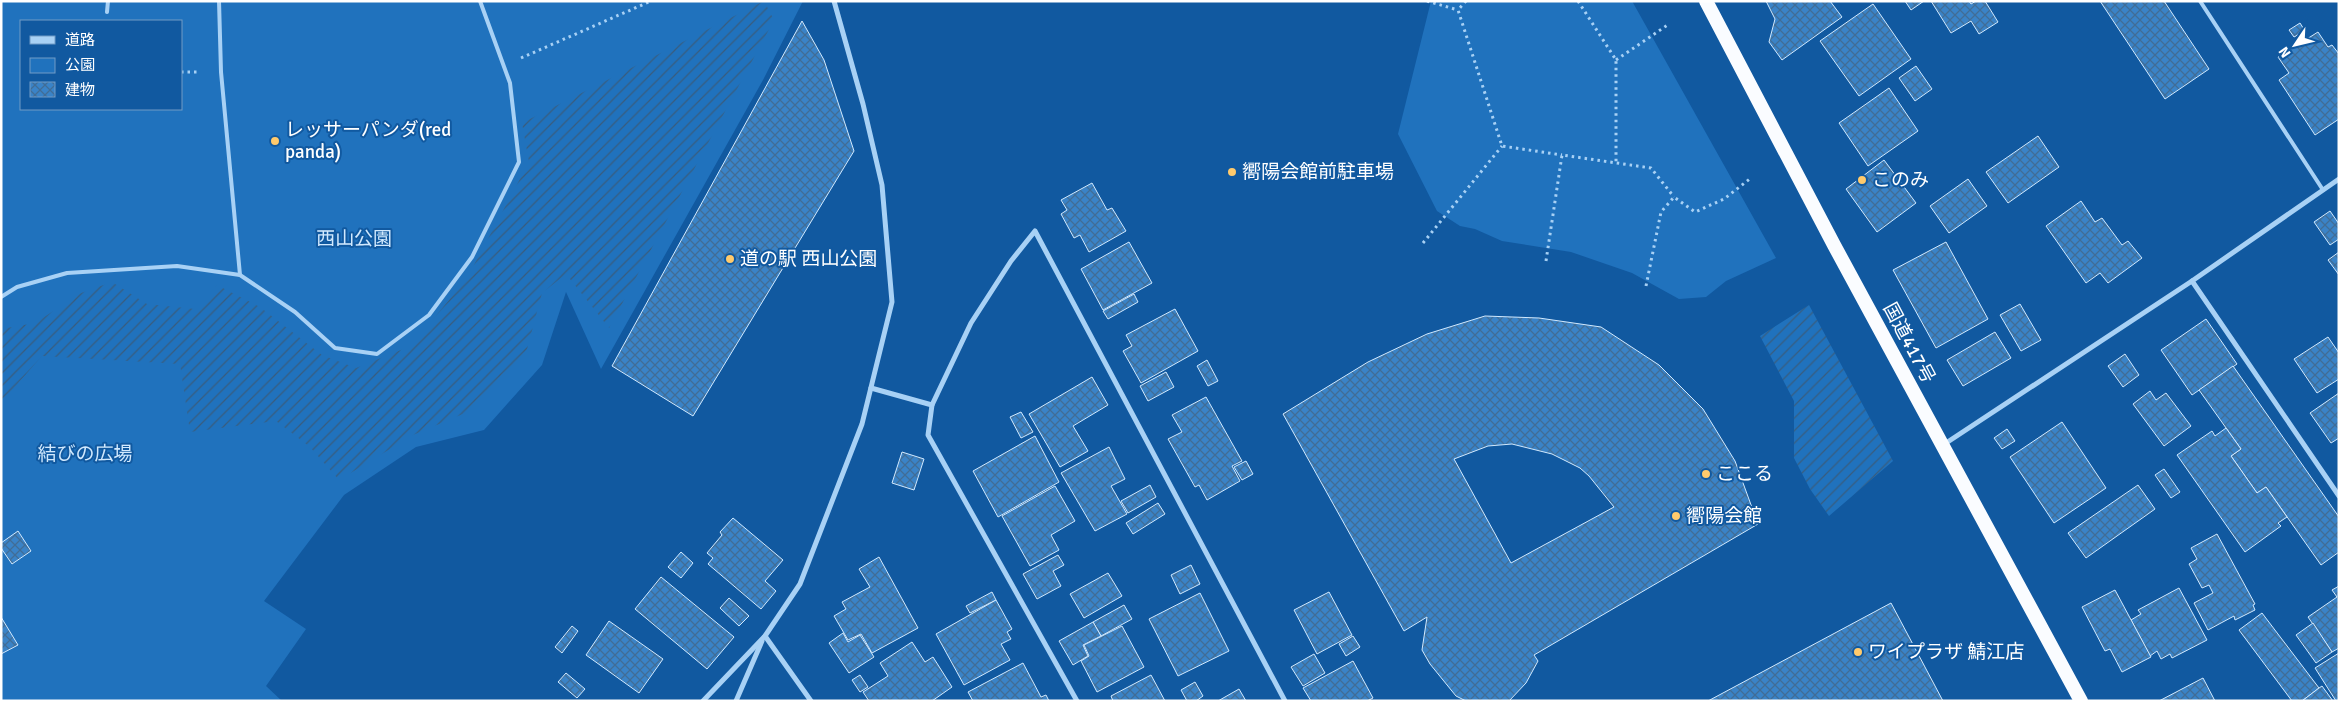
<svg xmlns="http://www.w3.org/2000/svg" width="2340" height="702" viewBox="0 0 2340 702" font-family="Signika,'Noto Sans JP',sans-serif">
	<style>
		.park { fill: #2072bd; fill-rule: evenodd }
		.garden { fill: url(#garden-furrows) }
		.building { fill: url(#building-cross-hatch); stroke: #d1e9fe; fill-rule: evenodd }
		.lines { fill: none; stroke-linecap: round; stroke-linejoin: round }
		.path { stroke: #a8d1f5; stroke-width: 3; stroke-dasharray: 2.5 4; stroke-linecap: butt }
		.service { stroke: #a8d1f5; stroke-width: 4 }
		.minor { stroke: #a8d1f5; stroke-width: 5 }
		.trunk { stroke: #fafcff; stroke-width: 14 }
		.poi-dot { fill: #ffca6c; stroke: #1159a0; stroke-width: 2 }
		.labels { text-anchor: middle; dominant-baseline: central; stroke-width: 4; stroke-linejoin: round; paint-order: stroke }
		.poi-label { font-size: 19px; fill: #fff; stroke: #1159a0; text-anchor: start }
		.park-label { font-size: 19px; fill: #d1e9fe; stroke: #1159a0 }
		.street-label { font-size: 19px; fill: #fff; stroke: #1159a0 }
	</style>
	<defs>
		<pattern id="garden-furrows" width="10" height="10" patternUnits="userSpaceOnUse" patternTransform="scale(1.25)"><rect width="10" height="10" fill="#2072bd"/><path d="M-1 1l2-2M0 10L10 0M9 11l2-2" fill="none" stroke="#385d7f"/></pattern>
		<pattern id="building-cross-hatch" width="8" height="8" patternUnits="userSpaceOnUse" patternTransform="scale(1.25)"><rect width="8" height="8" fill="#3a83c7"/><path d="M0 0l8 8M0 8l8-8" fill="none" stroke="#416d96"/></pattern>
	</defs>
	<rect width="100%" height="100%" fill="#1159a0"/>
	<g class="park">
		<path d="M1,1H803L763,80L601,369L566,292L542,365L484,430L416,447L344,495L264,601L306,629L266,686L282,701H1ZM21,21H181V109H21Z"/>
		<polygon points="1431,1 1632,1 1776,258 1726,281 1706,297 1679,299 1632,273 1571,252 1502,241 1475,229 1460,226 1437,211 1398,134"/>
	</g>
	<g class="garden">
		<polygon points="764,1 774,20 609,328 566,274 542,293 526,353 477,408 413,435 339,480 310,447 276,421 190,432 180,364 42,356 19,382 1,406 1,329 35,323 81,293 112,282 147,304 195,309 217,285 260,307 322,355 356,368 411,346 467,278 529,162 522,123"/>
		<polygon points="1809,305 1893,461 1829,516 1810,489 1794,458 1794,401 1760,336"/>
	</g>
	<g class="building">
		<polygon points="1766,1 1830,1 1842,17 1782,60 1769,42 1775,19"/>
		<polygon points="1905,1 1924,1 1911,10"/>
		<polygon points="1931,1 1969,1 1971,4 1976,1 1985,1 1998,22 1979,34 1971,21 1951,33"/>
		<polygon points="2100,1 2164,1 2209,69 2165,99"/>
		<polygon points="1873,4 1911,59 1859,96 1820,41"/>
		<polygon points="802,21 824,60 854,151 693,416 612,366"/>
		<polygon points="2300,23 2305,31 2294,37 2289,30"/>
		<polygon points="2318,32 2328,47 2332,45 2339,54 2339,119 2315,135 2279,80 2289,73 2278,57"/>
		<polygon points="1916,66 1932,89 1915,101 1899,78"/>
		<polygon points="1889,88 1918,131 1868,166 1839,123"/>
		<polygon points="2038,136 2059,167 2008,203 1986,172"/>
		<polygon points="1884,160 1916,203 1877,232 1846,189"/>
		<polygon points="1968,179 1987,206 1949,233 1930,206"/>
		<polygon points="1092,183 1107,210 1112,208 1126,231 1089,252 1080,235 1074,238 1061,214 1067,210 1061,200"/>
		<polygon points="2081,201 2095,222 2102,218 2122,245 2128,241 2142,258 2108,283 2100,273 2086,283 2046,226"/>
		<polygon points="2330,211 2339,224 2339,239 2330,245 2314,222"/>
		<polygon points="1129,242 1152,283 1103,310 1081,269"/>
		<polygon points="1946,242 1988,319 1936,348 1893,270"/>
		<polygon points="2339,252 2339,275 2328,260"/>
		<polygon points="1134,294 1138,302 1108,319 1103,311"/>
		<polygon points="2020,304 2041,340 2021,351 2000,315"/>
		<polygon points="1175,309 1198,351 1141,383 1123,351 1132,346 1126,335"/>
		<path d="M1485,316L1539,318L1601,327L1659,365L1703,409L1735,461L1758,524L1534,655L1538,661L1526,683L1509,701H1466L1456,696L1430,664L1422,650L1427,617L1404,631L1283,414L1368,362L1427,334ZM1512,444L1552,454L1580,468L1589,476L1614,507L1511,563L1454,459L1488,446Z"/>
		<polygon points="2206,319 2237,364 2192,395 2161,350"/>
		<polygon points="1995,332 2011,358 1963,386 1947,360"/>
		<polygon points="2328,337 2339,353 2339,379 2317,393 2294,359"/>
		<polygon points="2125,354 2139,375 2123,387 2108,366"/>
		<polygon points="1207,360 1218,381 1208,386 1197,366"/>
		<polygon points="2233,366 2339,517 2339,552 2321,565 2266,487 2257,493 2231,456 2241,449 2199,390"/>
		<polygon points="1166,372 1174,387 1148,401 1140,386"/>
		<polygon points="1092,377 1108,405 1073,426 1088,451 1060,467 1029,414"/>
		<polygon points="2150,391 2156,400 2166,393 2191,426 2164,446 2133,404"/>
		<polygon points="2339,393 2339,438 2331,443 2310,413"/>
		<polygon points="1206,397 1242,461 1232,466 1240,481 1207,500 1199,485 1195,487 1168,439 1182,432 1172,415"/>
		<polygon points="1021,412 1033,432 1021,438 1010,417"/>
		<polygon points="2062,422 2106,488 2054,523 2010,457"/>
		<polygon points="2226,428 2241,449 2231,456 2257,493 2266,487 2287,517 2278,523 2281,526 2245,552 2177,455 2212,431 2215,436"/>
		<polygon points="2007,429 2015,441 2002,449 1994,438"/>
		<polygon points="1035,436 1059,482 998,517 973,471"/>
		<polygon points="1109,447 1125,479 1111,486 1127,514 1095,531 1061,473"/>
		<polygon points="902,452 924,459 914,490 892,483"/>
		<polygon points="1246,461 1253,474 1242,480 1234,467"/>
		<polygon points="2164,469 2180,492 2171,498 2155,475"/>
		<polygon points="1150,485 1156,497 1128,513 1121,501"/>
		<polygon points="2138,485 2155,509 2086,558 2068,533"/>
		<polygon points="1055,486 1075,521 1051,535 1059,550 1030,566 1002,516"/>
		<polygon points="1158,503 1165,514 1133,534 1126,523"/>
		<polygon points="733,518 783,560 765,581 776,591 761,609 708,564 713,558 707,553 722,535 720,532"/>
		<polygon points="18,531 31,551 12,564 1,548 1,543"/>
		<polygon points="2217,534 2255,604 2253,605 2255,610 2235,620 2234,616 2208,630 2194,603 2213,593 2209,585 2202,588 2189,564 2197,559 2191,548"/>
		<polygon points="681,552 693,563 681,578 668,567"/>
		<polygon points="1058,555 1064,565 1053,571 1061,586 1037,599 1023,574"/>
		<polygon points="879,557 918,628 872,653 861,634 848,640 834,616 846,609 842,602 870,587 859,569"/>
		<polygon points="1191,565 1200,584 1180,594 1171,575"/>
		<polygon points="1108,573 1122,596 1084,618 1070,594"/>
		<polygon points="661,577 734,637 707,669 635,609"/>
		<polygon points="2339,586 2339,648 2332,652 2308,617 2337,597 2332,590"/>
		<polygon points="2179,588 2207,640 2172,658 2170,654 2161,659 2157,651 2150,656 2131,620 2141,614 2138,610"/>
		<polygon points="2115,590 2151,657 2122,672 2110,649 2105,651 2082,607"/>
		<polygon points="992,592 996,600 970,613 966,606"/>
		<polygon points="1329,592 1352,635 1317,654 1294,610"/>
		<polygon points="1200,593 1229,651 1178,676 1149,619"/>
		<polygon points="729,598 749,616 739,626 720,608"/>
		<polygon points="996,600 1012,629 1007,632 1011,639 1001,644 1010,660 964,685 936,634"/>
		<polygon points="1891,603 1943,701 1708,701"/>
		<polygon points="1124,605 1132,619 1101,636 1093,622"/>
		<polygon points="2262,613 2319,688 2302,701 2292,701 2239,630"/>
		<polygon points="1,617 18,645 1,654"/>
		<polygon points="609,621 663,659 639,693 586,655"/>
		<polygon points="1093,622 1101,636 1083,645 1088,656 1073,665 1059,641"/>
		<polygon points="2313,623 2332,652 2316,663 2296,635"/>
		<polygon points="572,626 578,631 562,653 555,647"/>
		<polygon points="1122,626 1144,667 1097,692 1081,661 1089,656 1084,645"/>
		<polygon points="843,633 848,642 860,635 874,657 849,673 829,643"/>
		<polygon points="1353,636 1360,647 1346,656 1339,644"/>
		<polygon points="912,642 925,662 933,657 952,687 932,701 869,701 863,692 888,676 880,663"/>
		<polygon points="2339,653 2339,701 2336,701 2315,668"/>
		<polygon points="1314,654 1325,673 1303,686 1291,667"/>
		<polygon points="1353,661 1373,698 1367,701 1311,701 1303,688"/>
		<polygon points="1023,663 1041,697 1046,695 1049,701 973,701 968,692"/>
		<polygon points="566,673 585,689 577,698 558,682"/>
		<polygon points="860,675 868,687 860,692 852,680"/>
		<polygon points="1151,675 1165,701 1113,701 1111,696"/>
		<polygon points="2203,678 2215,701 2159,701"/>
		<polygon points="1195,682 1203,696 1196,701 1187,701 1181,690"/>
		<polygon points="2322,686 2333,701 2302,701 2319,688"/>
		<polygon points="1239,689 1246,701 1218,701"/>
	</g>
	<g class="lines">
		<g class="path">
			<polyline points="1427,1 1458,10"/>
			<polyline points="1466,1 1458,10 1502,146 1562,155"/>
			<polyline points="1578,1 1616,60 1616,163"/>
			<polyline points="521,58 651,1"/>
			<polyline points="1616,60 1669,24"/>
			<polyline points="181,72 200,72"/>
			<polyline points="1423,243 1502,146"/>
			<polyline points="1546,261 1562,155 1651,168 1674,197"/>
			<polyline points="1646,286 1661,212 1674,197 1695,212 1724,199 1751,178"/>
		</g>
		<g class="service">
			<polyline points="219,1 221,72 240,275"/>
			<polyline points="2200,1 2323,190"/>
			<polyline points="107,12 108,1"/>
			<polyline points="1,297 17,287 67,273 177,266 240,275 295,312 335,348 377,354 429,315 472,257 519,162 510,83 480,1"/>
		</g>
		<g class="minor">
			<polyline points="2192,281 2339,496"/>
			<polyline points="871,388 932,405 928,435 1077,701"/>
			<polyline points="932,405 971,323 1011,261 1035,231 1285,701"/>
			<polyline points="1943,445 2192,281 2339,179"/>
			<polyline points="765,636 811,701"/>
			<polyline points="703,701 765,636 800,584 862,424 892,302 882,185 863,104 834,1"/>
			<polyline points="736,701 762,641"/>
		</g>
		<polyline class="trunk" points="1706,1 1834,245 2081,701"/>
	</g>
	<g class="poi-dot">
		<circle cx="275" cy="141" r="5"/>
		<circle cx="1232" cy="172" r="5"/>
		<circle cx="1862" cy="180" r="5"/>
		<circle cx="730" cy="259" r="5"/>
		<circle cx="1706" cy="474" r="5"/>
		<circle cx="1676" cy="516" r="5"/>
		<circle cx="1858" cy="652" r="5"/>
	</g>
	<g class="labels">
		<g class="poi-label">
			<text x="285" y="130">レッサーパンダ(red<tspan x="285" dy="22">panda)</tspan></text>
			<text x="1242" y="172">嚮陽会館前駐車場</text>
			<text x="1872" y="180">このみ</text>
			<text x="740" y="259">道の駅 西山公園</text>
			<text x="1716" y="474">ここる</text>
			<text x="1686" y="516">嚮陽会館</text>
			<text x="1868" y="652">ワイプラザ 鯖江店</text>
		</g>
		<g class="park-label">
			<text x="354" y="239">西山公園</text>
			<text x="85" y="454">結びの広場</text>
		</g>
		<g class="street-label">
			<text transform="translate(1909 343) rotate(62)">国道417号</text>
		</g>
	</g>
	<rect width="2340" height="702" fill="none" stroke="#ffffff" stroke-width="5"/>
	<rect x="20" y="20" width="162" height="90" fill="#1159a0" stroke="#709bc6"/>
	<rect x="30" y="36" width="25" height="8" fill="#a8d1f5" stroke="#709bc6"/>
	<text x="65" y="45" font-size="15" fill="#ffffff">道路</text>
	<rect x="30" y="58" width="25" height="15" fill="#2072bd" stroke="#709bc6"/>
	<text x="65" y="70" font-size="15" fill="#ffffff">公園</text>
	<rect x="30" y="82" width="25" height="15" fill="url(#building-cross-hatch)" stroke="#709bc6"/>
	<text x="65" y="95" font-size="15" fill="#ffffff">建物</text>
	<g transform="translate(2295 45) rotate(235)" stroke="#1159a0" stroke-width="4" paint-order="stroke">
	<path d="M0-4L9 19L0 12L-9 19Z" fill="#ffffff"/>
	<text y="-8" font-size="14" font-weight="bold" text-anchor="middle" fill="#ffffff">N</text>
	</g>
</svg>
